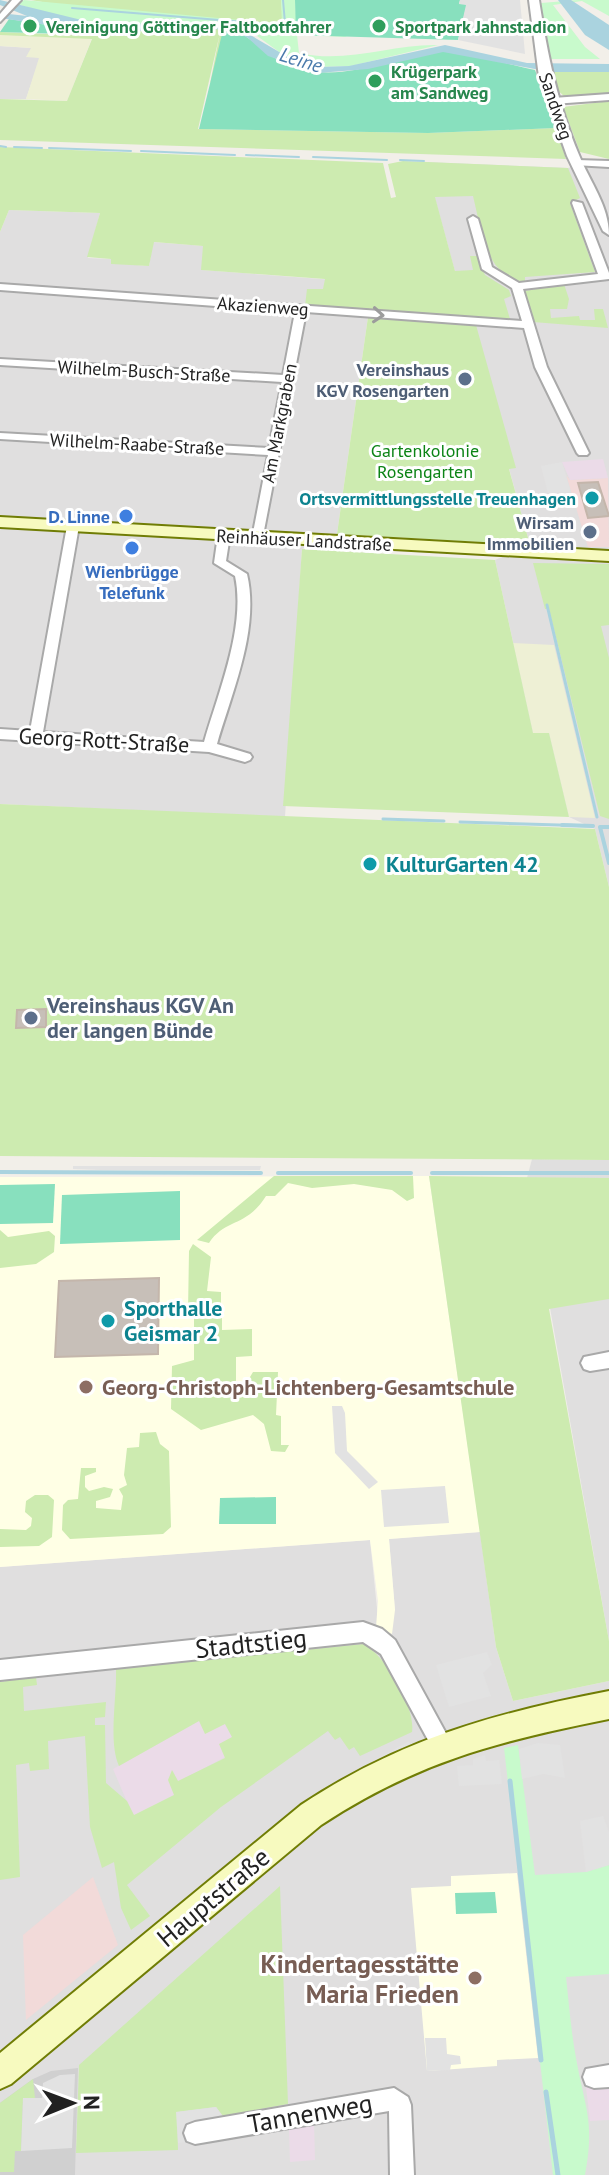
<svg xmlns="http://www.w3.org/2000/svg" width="609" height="2175" viewBox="0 0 609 2175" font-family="'PT Sans',sans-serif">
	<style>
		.residential { fill: #e0dfdf }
		.commercial { fill: #f2dad9 }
		.industrial { fill: #ebdbe8 }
		.education { fill: #ffffe5 }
		.religious { fill: #d0d0d0 }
		.farmland { fill: #eef0d5 }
		.grass { fill: #cdebb0 }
		.park { fill: #c8facc }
		.pitch { fill: #88e0be }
		.parking { fill: #e2e2e2 }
		.water { fill: #aad3df }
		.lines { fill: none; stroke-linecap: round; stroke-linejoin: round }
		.stream-far3 { stroke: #aad3df; stroke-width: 2 }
		.stream-far2 { stroke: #aad3df; stroke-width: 3 }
		.stream-far1 { stroke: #aad3df; stroke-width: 4 }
		.stream { stroke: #aad3df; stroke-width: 5 }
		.building { fill: #c7bfb8; stroke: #c4b6ab; stroke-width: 2 }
		.minor-casing { stroke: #a9a9a9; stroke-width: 4 }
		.tertiary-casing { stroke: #a9a9a9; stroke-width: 4 }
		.secondary-casing { stroke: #707d05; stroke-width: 4 }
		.minor { fill: #fff; fill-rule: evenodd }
		.tertiary { fill: #fff; fill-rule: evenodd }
		.secondary { fill: #f7fabf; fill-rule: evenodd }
		.oneway { stroke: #9c9c9c }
		.leisure-dot { fill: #2e9e5b; stroke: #fff; stroke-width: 3 }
		.service-dot { fill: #5c6f8a; stroke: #fff; stroke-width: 3 }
		.culture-dot { fill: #0f9aa8; stroke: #fff; stroke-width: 3 }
		.shop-dot { fill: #3f7fe0; stroke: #fff; stroke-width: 3 }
		.education-dot { fill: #8d6e63; stroke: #fff; stroke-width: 3 }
		.labels { text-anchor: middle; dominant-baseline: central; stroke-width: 6; stroke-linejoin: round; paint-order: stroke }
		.far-leisure-label { font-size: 18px; font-weight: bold; fill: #27864d; stroke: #fff; text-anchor: start }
		.far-street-label { font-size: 18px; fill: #222; stroke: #fff }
		.far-service-label { font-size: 18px; font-weight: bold; fill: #4e5e75; stroke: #fff; text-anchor: end }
		.far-park-label { font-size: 18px; fill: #0c8416; stroke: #fff }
		.far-culture-label { font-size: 18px; font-weight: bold; fill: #0d838f; stroke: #fff; text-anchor: end }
		.far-shop-label { font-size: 18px; font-weight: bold; fill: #366cbe; stroke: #fff; text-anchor: end }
		.far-water-label { font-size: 20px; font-style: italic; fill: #4a7aab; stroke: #fff }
		.street-label { font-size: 22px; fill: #222; stroke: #fff }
		.culture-label { font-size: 22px; font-weight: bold; fill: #0d838f; stroke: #fff; text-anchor: start }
		.service-label { font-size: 22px; font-weight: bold; fill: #4e5e75; stroke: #fff; text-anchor: start }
		.education-label { font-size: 22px; font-weight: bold; fill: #785e54; stroke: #fff; text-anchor: start }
		.near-street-label { font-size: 26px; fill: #222; stroke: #fff }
		.near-education-label { font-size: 26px; font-weight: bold; fill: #785e54; stroke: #fff; text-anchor: end }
	</style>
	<rect width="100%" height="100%" fill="#f2efe9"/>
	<g class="residential">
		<polygon points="0,46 32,48 29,55 40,58 26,99 0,99"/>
		<polygon points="598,159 609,159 609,887 595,829 569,817 549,733 533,733 495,560 530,545 425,162 568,168"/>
		<polygon points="9,210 100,213 88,258 112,259 111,263 149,266 153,242 204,246 202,270 362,282 368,317 337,534 302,549 285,817 0,804 0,232"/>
		<polygon points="532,1159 609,1160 609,1641 527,1178"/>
		<polygon points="480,1532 496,1647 513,1701 609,1681 609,2175 0,2175 0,1567 370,1540 378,1618 395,1610 389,1539"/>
	</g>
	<g class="commercial">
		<polygon points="566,475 570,480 608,478 609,547 588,547"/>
		<polygon points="93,1877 118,1945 26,2020 23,1935"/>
	</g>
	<g class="industrial">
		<polygon points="603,459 608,478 570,480 562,462"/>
		<polygon points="199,1721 225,1724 232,1737 225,1757 178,1782 173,1771 174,1795 133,1816 113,1769"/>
		<polygon points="609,2085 609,2120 590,2121 586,2087"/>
		<polygon points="314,2123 315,2160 290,2162 289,2128"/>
	</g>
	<g class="education">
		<polygon points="429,1176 480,1532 389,1539 395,1610 392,1634 376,1627 378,1601 370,1540 0,1567 0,1177"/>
		<polygon points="517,1873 538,2058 497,2060 497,2066 427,2071 411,1888 451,1886 451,1876"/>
	</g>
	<polygon class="religious" points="78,2068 75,2175 0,2175 0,2103 33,2079 51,2071"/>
	<g class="farmland">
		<polygon points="10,33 92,38 67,101 26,99 39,58 26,57 31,48 0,46 0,35"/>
		<polygon points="513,643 554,645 595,818 569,817 549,733 533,733"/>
	</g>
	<g class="grass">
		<polygon points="31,0 281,0 283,24 71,7"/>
		<polygon points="205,28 231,29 210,84 220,33 198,129 428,133 556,128 566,159 0,140 0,99 67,101 92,39 0,35 0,32 94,36 95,32"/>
		<polygon points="551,72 609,72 609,95 564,96 555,88"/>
		<polygon points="609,101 609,159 580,152 563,107"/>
		<path d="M0,147L383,163L391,198L396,197L388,164L403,161L568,168L580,198L570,203L595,272L525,277V282C485,276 482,232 473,196L435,197L455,271L473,270L470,256H477L485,275L509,290L511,296L504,299L510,319L305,306L307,289H323L325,279L201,270L203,246L154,242L149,266L111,264V259L87,257L100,213L9,210L0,232Z"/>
		<polygon points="564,284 569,299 567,309 550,309 551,318 579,316 580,320 595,320 594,309 603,309 608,328 533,322 525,291"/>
		<polygon points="368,317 476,325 516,468 509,469 530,545 337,534"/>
		<polygon points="302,549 495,560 533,733 549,733 569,817 283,806"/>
		<polygon points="533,563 609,564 609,625 601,626 609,658 609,819 600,816 549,609 545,609"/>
		<polygon points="0,804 595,829 609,887 609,1160 0,1156"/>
		<path d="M274,1176H413L414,1198L407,1201L392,1190L354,1184L312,1188L288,1183L275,1196H266C246,1228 226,1218 209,1243L197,1240Z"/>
		<polygon points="429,1176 609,1178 609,1299 549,1309 609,1641 609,1681 513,1701 496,1647"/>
		<polygon points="0,1230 8,1237 49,1231 55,1236 54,1252 36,1264 0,1268"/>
		<polygon points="193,1244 211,1257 207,1291 221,1292 221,1304 213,1304 211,1317 222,1317 222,1330 252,1329 252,1356 236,1357 236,1382 247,1382 253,1372 278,1372 276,1415 281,1416 281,1445 289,1445 285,1452 271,1451 264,1424 253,1415 201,1430 171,1409 172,1366 194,1360 194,1317 188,1312 189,1251"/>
		<polygon points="156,1432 160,1444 169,1451 171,1527 163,1534 70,1539 62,1530 63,1505 68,1500 78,1499 81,1468 96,1468 96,1472 85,1476 85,1487 89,1491 104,1487 113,1489 110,1497 96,1501 96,1508 121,1510 123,1496 119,1489 127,1485 124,1475 127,1448 139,1447 140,1433"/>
		<polygon points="35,1495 48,1495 54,1500 52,1537 39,1546 0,1547 0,1529 26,1530 31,1526 32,1518 25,1512 26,1501"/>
		<path d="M363,1644C386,1655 416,1708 412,1732L360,1756L354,1747L349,1750L340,1737L335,1740L328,1731L221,1807L127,1885L150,1916L131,1930L121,1908L114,1862L102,1868L90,1827L85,1736L48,1741L49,1769L30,1771L29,1763L16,1765L20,1877L0,1880V1682L36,1677L37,1685L23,1687L24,1711L106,1702L105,1717L95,1718V1725H105L106,1783L127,1801L134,1815L174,1795L168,1780L172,1770L178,1781L225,1758L219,1744L232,1737L225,1724L205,1734L199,1721L119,1766C108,1742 117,1698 116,1669Z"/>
		<polygon points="280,1886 288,2104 223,2116 216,2107 177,2112 178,2150 76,2153 79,2065"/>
		<polygon points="33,2079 35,2098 23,2099 21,2151 15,2151 14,2172 0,2172 0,2103"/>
	</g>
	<g class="park">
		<path d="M24,0L282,24L281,0H295L296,16L347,37L297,35L299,53C347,64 391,44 438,45L351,66L319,67L282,54L253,33L206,22L111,26L64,18L17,4Z"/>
		<polygon points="578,0 609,0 609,16 582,1 553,5 585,47 600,59 550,59 547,57 541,3"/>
		<path d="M518,1745L535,1875L586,1872L609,1865V1974L566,1977C569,2004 571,2031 576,2058C585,2109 595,2120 585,2175H553L504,1748Z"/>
	</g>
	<g class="pitch">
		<polygon points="295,0 460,0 459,4 467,4 458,40 296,35"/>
		<polygon points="9,19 86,31 95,35 0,32"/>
		<path d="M231,29C260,40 267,62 305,70C351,80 394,56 438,52C462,50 509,65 535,70L556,128L428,133L199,129L223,30Z"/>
		<polygon points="55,1184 53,1223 0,1224 0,1185"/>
		<polygon points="180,1191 180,1240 60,1244 62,1195"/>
		<polygon points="276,1497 276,1524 219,1524 220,1498"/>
		<polygon points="495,1892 497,1913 456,1914 455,1893"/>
	</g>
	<g class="parking">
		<polygon points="460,0 520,0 525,54 458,40 466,5 459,4"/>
		<polygon points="562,462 571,492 548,493 541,466"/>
		<polygon points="73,1166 261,1166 260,1170 100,1170 73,1169"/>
		<polygon points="332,1406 342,1406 345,1413 347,1451 378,1482 369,1489 335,1453"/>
		<polygon points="445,1486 449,1523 384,1527 381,1490"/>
		<polygon points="487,1652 492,1665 483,1673 491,1696 449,1707 436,1665"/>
		<polygon points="409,1741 411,1746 361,1770 176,1908 321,1789"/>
		<polygon points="538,1743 560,1745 565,1778 543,1774 522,1779 519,1749"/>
		<polygon points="485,1755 486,1761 499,1760 502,1784 459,1786 457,1766 473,1765 473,1759"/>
		<polygon points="603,1816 609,1832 609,1865 586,1872 580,1821"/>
		<polygon points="425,2038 446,2038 447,2054 460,2056 461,2064 451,2065 450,2070 427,2071"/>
		<polygon points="75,2074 72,2148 21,2151 23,2098 42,2098 43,2083 60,2075"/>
		<polygon points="216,2107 226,2121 227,2138 178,2143 176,2112"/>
	</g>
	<g class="water">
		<polygon points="0,0 102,25 186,22 235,26 293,60 319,67 349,66 445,45 527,63 609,64 609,72 551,72 443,52 368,69 318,73 268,56 248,38 231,29 95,32 0,18 0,13 27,16 0,5"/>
		<polygon points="558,0 571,0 609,25 609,50 585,35"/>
	</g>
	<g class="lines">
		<g class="stream-far3">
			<polyline points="283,0 285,23"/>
			<polyline points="72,8 281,25"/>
			<polyline points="0,146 6,147"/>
			<polyline points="14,147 42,148"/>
			<polyline points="49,148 131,151"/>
			<polyline points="141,151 235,155"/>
			<polyline points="246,155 299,157"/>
			<polyline points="313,157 387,160"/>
			<polyline points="400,160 424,161"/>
		</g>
		<g class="stream-far2">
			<polyline points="547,605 597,817"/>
			<polyline points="383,819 444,821"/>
			<polyline points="460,822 593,826"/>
			<polyline points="600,827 609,827"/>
		</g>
		<g class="stream-far1">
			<polyline points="562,825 593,826"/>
			<polyline points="609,827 600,827 609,863"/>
			<polyline points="0,1172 261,1173"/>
			<polyline points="278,1173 411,1173"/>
			<polyline points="432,1173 609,1173"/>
		</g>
		<g class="stream">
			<polyline points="510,1781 541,2060"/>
			<polyline points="546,2092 558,2175"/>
		</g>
	</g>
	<g class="building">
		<polygon points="598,482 609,516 588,518 578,483"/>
		<polygon points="46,1009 46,1027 16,1028 17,1010"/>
		<polygon points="159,1278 158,1354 55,1357 59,1281"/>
	</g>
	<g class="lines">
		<defs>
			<g id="minor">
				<polygon points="12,0 21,0 0,22 0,14"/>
				<polygon points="609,94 609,100 553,104 548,101 553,98"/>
				<polygon points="577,160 609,161 609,167 574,165 572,163"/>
				<polygon points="573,201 582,203 609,273 609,279 523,289 547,367 589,453 587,455 579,455 577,453 535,367 524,328 306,312 262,541 258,542 252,538 268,455 0,439 0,433 269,448 282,382 0,365 0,359 283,375 295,312 0,290 0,284 522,321 512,288 482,269 468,219 473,216 478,219 492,267 519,283 598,274 572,203"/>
				<path d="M73,522L79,526L43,732L204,742C218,693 246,627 235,576L214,563L218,535L224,531L230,535L226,561L247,574C260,629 232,692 217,744L250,754L252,757L250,760L245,762L209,752L0,739V729L30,731L67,526Z"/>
				<polygon points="609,1352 609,1368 590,1371 584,1369 581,1363 584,1357"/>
				<polygon points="363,1622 382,1629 395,1640 448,1737 451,1744 448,1751 441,1754 434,1751 381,1654 363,1642 0,1680 0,1660"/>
				<polygon points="609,2065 609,2087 594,2088 586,2085 583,2077 586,2069"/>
				<polygon points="394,2088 408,2097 411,2105 414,2175 390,2175 389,2111 195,2144 187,2141 184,2133 187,2125 195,2122"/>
			</g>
			<path id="tertiary" d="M529,0H539C548,57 557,102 579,155C590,182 609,206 609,235L603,231L567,156L539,77Z"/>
			<g id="secondary">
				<polygon points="0,517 609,551 609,561 0,527"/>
				<path d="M609,1691V1719C498,1741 417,1762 321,1825L11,2084L0,2089V2053L301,1805C399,1740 494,1713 609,1691Z"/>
			</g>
		</defs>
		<use href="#minor" class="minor-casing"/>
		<use href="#tertiary" class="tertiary-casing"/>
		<use href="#secondary" class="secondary-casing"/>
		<use href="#minor" class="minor"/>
		<use href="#tertiary" class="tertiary"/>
		<use href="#secondary" class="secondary"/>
	</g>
	<defs><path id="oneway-chevron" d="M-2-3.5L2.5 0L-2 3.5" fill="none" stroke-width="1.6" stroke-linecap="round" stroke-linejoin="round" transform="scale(2)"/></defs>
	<use class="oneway" href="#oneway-chevron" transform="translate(378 315) rotate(4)"/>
	<g class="leisure-dot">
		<circle cx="30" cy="26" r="8"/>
		<circle cx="379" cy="26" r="8"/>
		<circle cx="375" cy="81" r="8"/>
	</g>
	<g class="service-dot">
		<circle cx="465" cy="379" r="8"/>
		<circle cx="590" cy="532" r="8"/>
		<circle cx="31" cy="1018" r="8"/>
	</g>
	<g class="culture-dot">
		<circle cx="592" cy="498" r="8"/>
		<circle cx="370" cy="864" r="8"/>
		<circle cx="108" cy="1321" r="8"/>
	</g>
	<g class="shop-dot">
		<circle cx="126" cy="516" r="8"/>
		<circle cx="132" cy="548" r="8"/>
	</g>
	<g class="education-dot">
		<circle cx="86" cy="1387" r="8"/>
		<circle cx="475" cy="1978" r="8"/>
	</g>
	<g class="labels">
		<g class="far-leisure-label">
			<text x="46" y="26">Vereinigung Göttinger Faltbootfahrer</text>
			<text x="395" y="26">Sportpark Jahnstadion</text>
			<text x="391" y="71">Krügerpark<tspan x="391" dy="21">am Sandweg</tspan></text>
		</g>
		<g class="far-street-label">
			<text transform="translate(556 106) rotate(71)">Sandweg</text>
			<text transform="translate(263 306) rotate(4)">Akazienweg</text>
			<text transform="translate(144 371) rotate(3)">Wilhelm-Busch-Straße</text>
			<text transform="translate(279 423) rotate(-79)">Am Markgraben</text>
			<text transform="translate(137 444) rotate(3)">Wilhelm-Raabe-Straße</text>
			<text transform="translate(304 540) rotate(3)">Reinhäuser Landstraße</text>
		</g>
		<g class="far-service-label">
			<text x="449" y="369">Vereinshaus<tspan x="449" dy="21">KGV Rosengarten</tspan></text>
			<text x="574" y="522">Wirsam<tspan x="574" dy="21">Immobilien</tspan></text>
		</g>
		<g class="far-park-label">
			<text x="425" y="450">Gartenkolonie<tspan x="425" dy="21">Rosengarten</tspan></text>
		</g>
		<g class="far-culture-label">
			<text x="576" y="498">Ortsvermittlungsstelle Treuenhagen</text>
		</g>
		<g class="far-shop-label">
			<text x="110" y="516">D. Linne</text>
			<text x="132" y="571" text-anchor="middle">Wienbrügge<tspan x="132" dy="21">Telefunk</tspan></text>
		</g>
		<g class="far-water-label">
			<text transform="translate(301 60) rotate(17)">Leine</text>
		</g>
		<g class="street-label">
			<text transform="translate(104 740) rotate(3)">Georg-Rott-Straße</text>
		</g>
		<g class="culture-label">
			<text x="386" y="864">KulturGarten 42</text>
			<text x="124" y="1308">Sporthalle<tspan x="124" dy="25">Geismar 2</tspan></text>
		</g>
		<g class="service-label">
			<text x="47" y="1005">Vereinshaus KGV An<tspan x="47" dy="25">der langen Bünde</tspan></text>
		</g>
		<g class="education-label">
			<text x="102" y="1387">Georg-Christoph-Lichtenberg-Gesamtschule</text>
		</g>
		<g class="near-street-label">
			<text transform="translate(251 1643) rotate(-6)">Stadtstieg</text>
			<text transform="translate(213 1897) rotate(-40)">Hauptstraße</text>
			<text transform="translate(310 2113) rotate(-10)">Tannenweg</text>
		</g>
		<g class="near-education-label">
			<text x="459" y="1963">Kindertagesstätte<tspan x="459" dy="30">Maria Frieden</tspan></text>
		</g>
	</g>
	<g transform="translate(72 2103) rotate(89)" stroke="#ffffff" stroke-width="6" paint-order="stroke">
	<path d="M0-6L14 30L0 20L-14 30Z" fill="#222222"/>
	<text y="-12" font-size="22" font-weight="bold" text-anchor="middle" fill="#222222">N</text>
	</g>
</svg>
